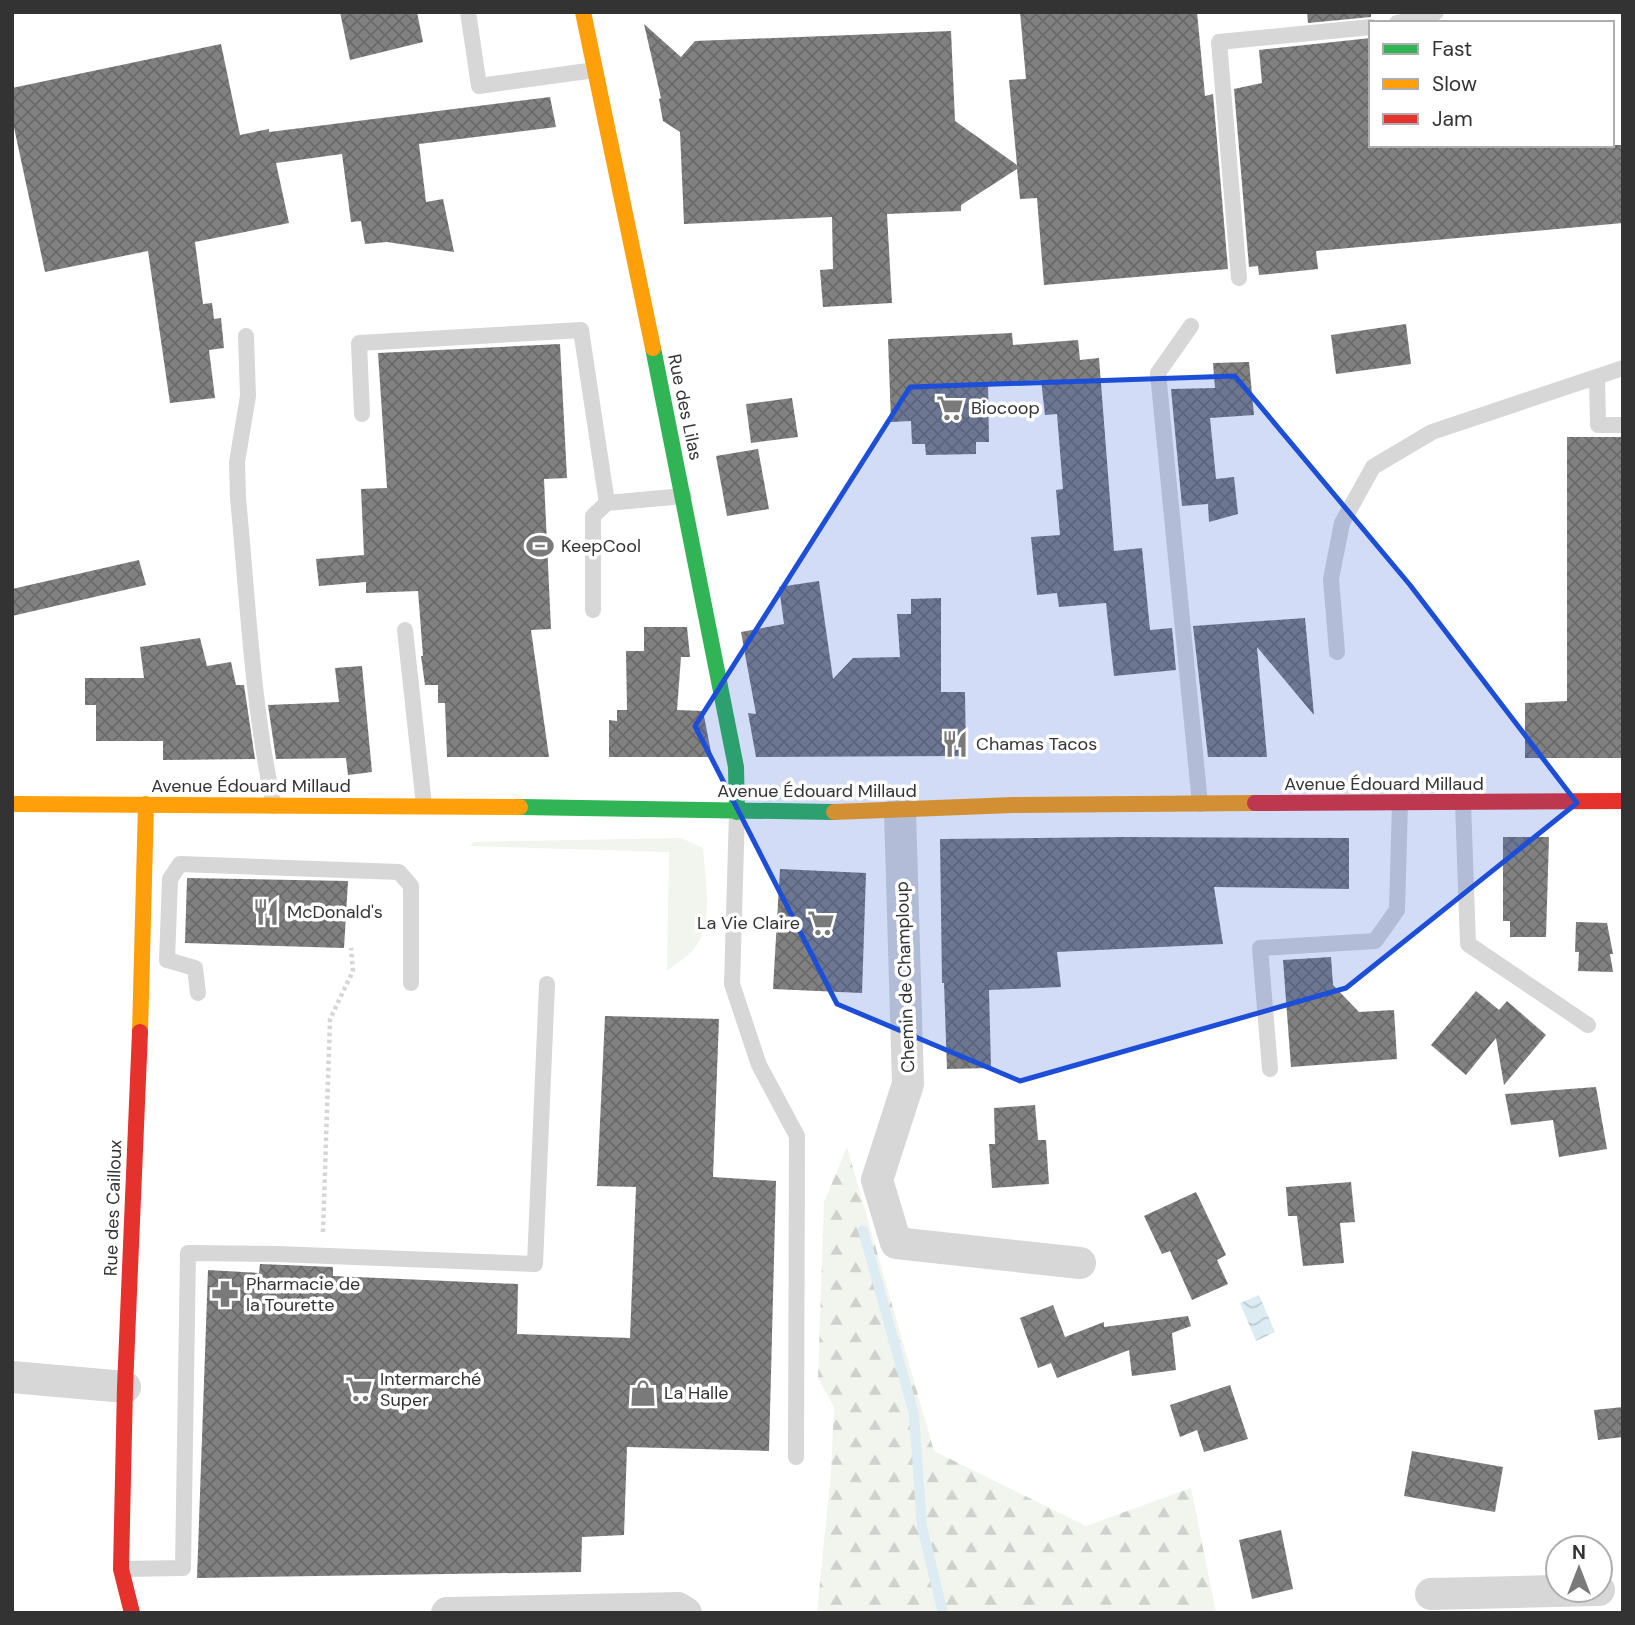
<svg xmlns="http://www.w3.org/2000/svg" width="1635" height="1625" viewBox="0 0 1635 1625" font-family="'DM Sans',sans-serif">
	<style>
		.grass { fill: #f1f5ed }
		.forest { fill: url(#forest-firs) }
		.water { fill: url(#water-waves) }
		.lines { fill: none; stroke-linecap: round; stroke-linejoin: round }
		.stream { stroke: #ddebf3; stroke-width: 10 }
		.building { fill: url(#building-cross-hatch) }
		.path { stroke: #d6d6d6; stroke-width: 4.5; stroke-dasharray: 3.5 3.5; stroke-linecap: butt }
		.lane { stroke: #d7d7d7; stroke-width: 16 }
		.street { stroke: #d7d7d7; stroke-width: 32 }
		.fast { stroke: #30b455; stroke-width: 16 }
		.slow { stroke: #ff9f0a; stroke-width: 16 }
		.jam { stroke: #e5322d; stroke-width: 16 }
		.marked { fill: #1d4ed8; fill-opacity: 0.2; stroke: #1d4ed8; stroke-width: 5; stroke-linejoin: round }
		.labels { text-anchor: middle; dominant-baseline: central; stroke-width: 7; stroke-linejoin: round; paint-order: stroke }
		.street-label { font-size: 18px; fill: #333; stroke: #fff }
		.poi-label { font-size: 18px; fill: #333; stroke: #fff; text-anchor: start }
	</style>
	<defs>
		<pattern id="forest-firs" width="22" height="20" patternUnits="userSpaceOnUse" patternTransform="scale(1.75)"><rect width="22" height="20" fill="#f1f5ed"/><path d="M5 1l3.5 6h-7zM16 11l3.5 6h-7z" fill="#cfd2cc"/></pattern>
		<pattern id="water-waves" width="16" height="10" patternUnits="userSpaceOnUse" patternTransform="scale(1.75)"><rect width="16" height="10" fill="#ddebf3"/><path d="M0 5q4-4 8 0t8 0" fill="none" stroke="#becad1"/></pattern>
		<pattern id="building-cross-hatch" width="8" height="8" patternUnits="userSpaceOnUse" patternTransform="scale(1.75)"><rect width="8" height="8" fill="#818181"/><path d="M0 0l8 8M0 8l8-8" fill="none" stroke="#6a6a6a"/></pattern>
	</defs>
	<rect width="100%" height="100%" fill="#fff"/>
	<path class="grass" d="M681,838L703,848C705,879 715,925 693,950C686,958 675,964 667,971L669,852L470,846L474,842Z"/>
	<polygon class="forest" points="847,1147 934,1451 1086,1526 1191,1488 1216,1613 817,1613 831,1473 834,1407 818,1378 824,1202"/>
	<polygon class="water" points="1259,1295 1275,1332 1256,1341 1240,1303"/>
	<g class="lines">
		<polyline class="stream" points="863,1230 914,1414 922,1527 943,1613"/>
	</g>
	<g class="building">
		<polygon points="340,12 417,12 423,42 350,60"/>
		<polygon points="1020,12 1197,12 1205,96 1213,94 1228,269 1044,285 1037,198 1020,199 1017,169 961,205 961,211 887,214 892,303 823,307 820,270 833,269 832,217 684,224 680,132 663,121 659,99 661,98 644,24 681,57 695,41 951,31 955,121 1017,165 1009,80 1026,79"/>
		<polygon points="1307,12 1371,12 1371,17 1308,23"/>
		<polygon points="1371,38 1371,145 1623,145 1623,223 1316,251 1318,269 1259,275 1258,266 1249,267 1234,89 1262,83 1259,50"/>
		<polygon points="221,44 240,135 269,129 269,132 550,97 556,127 419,144 426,202 443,199 454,252 387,242 365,244 361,221 351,222 342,154 276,163 289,223 195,242 203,304 212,303 214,319 221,318 224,348 209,350 215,398 170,403 148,251 45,272 12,118 12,88"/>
		<polygon points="1406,324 1411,364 1336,374 1331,335"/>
		<polygon points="1012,333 1013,345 1078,340 1080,360 1099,358 1114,551 1142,548 1150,630 1172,628 1176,670 1114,676 1106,603 1059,607 1057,593 1037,595 1031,537 1060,535 1056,490 1063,489 1057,414 1045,415 1041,380 988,385 989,442 976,442 976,454 926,455 925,444 912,444 911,421 891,422 888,339"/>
		<polygon points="560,344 567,478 544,479 551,629 531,630 549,757 447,757 445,703 438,703 438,685 425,685 421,656 423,656 418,591 366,593 366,582 319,586 316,559 364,555 361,489 387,488 378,353"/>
		<polygon points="1249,362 1254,415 1210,418 1216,479 1234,477 1238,514 1209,522 1208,504 1182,506 1171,389 1215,388 1213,363"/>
		<polygon points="792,398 798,437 751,443 746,404"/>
		<polygon points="1567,437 1623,437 1623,758 1525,758 1525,703 1567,701"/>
		<polygon points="758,449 769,509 727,516 716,456"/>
		<polygon points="139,560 146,585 12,616 12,589"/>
		<polygon points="819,581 833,679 853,658 900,657 897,614 911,614 911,599 941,598 941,692 965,692 966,756 756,757 748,713 756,714 741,632 784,624 779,587"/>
		<polygon points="1305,618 1314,715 1257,647 1267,757 1208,757 1193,626"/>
		<polygon points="644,627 687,627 690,657 681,657 677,710 703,711 712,757 609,757 609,720 617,721 617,710 627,710 626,651 644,651"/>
		<polygon points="200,638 207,666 231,662 236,685 244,685 255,759 163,760 163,741 96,741 96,705 85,705 85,678 144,678 140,647"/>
		<polygon points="362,666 372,772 348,775 346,758 276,759 268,705 339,702 335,668"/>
		<polygon points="1124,837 1349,838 1349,889 1214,887 1223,944 1057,952 1061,987 989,990 991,1068 947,1069 944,983 942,983 940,839"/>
		<polygon points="1503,837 1549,837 1546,937 1510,937 1510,921 1503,921"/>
		<polygon points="780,869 866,873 862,993 773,989"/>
		<polygon points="187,878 348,881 344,948 185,943"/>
		<polygon points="1576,922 1607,923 1613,954 1610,954 1613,972 1578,971 1579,952 1575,952"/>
		<polygon points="1331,957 1333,985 1359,1012 1394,1010 1397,1059 1291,1067 1283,960"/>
		<polygon points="1476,991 1499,1010 1507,1001 1546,1035 1504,1085 1496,1038 1466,1075 1431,1045"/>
		<polygon points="605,1016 719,1019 713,1177 776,1181 769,1451 627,1447 624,1535 582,1537 581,1572 197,1578 208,1270 259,1273 260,1264 333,1267 333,1276 518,1284 517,1334 630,1338 636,1187 597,1186"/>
		<polygon points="1596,1087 1607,1149 1559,1157 1553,1120 1511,1125 1505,1094"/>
		<polygon points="1035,1105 1038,1140 1046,1140 1049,1184 992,1188 989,1144 995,1144 994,1108"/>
		<polygon points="1351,1182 1355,1222 1340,1223 1344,1263 1303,1266 1297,1216 1288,1216 1286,1187"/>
		<polygon points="1196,1192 1226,1255 1217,1260 1228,1284 1192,1300 1170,1251 1162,1254 1144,1216"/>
		<polygon points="1053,1305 1065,1337 1104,1322 1104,1327 1188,1316 1191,1326 1172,1333 1176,1370 1132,1376 1129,1350 1057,1378 1051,1363 1038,1368 1020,1318"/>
		<polygon points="1230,1385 1248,1439 1204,1452 1197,1430 1180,1437 1170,1405"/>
		<polygon points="1623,1407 1623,1437 1598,1440 1594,1410"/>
		<polygon points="1412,1451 1503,1467 1495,1512 1404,1496"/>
		<polygon points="1281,1530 1293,1589 1252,1599 1239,1540"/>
	</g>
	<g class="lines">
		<polyline class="path" points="323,1232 330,1019 353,971 351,948"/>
		<g class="lane">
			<polyline points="468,12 479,86 595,70"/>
			<polyline points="1397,23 1428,18 1436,12"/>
			<polyline points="1239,278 1219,42 1371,27"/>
			<polyline points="1191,326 1158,373 1200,804"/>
			<path d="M246,336L248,396L237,462L238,498C248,601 252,705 274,806"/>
			<polyline points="1597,377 1598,425 1623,425"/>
			<polyline points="362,414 359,343 581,330 607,503 684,496"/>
			<polyline points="593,610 593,516 607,503"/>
			<polyline points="405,630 424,805"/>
			<polyline points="1337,652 1331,579 1342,523 1373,467 1432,432 1623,368"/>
			<polyline points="1463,803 1468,944 1588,1025"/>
			<polyline points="737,812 732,984 759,1065 797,1136 796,1457"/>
			<polyline points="198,993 195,968 167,960 170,879 180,864 399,872 411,886 411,983"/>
			<polyline points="1270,1069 1260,948 1375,941 1397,910 1400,803"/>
			<polyline points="121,1569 183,1568 188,1253 277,1254 535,1264 547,984"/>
		</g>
		<g class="street">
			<polyline points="900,811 908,1084 877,1180 896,1243 1080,1263"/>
			<polyline points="12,1377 125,1387"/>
			<polyline points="1431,1594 1599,1590"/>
			<polyline points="447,1613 678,1608 686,1613"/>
		</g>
		<g class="fast">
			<polyline points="653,348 736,767 737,812"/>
			<polyline points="520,807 834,812"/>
		</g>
		<g class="slow">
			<polyline points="583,12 653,348"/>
			<polyline points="12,804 520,807"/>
			<polyline points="834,812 1013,805 1255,803"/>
			<polyline points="140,1032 146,804"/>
		</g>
		<g class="jam">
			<polyline points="1255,803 1623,801"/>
			<polyline points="132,1613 121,1569 125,1387 140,1032"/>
		</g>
	</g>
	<path class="marked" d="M1235,376L1410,585L1577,803L1346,988L1020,1081L837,1004L695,726L910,387Z"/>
	<defs>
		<symbol id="supermarket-bare" viewBox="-9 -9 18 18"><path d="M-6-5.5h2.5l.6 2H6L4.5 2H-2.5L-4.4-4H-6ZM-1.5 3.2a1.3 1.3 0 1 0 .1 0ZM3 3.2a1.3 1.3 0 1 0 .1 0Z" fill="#7a7a7a" stroke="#fff" stroke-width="2.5" paint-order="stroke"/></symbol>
		<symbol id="stadium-bare" viewBox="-9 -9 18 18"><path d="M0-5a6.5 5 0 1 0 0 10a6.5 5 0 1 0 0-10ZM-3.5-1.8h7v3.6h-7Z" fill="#7a7a7a" stroke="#fff" stroke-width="2.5" paint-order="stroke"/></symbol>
		<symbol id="restaurant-bare" viewBox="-9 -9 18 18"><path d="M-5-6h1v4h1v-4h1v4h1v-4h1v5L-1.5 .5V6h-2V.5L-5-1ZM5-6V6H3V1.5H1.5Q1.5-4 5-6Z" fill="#7a7a7a" stroke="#fff" stroke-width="2.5" paint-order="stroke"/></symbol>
		<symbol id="pharmacy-bare" viewBox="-9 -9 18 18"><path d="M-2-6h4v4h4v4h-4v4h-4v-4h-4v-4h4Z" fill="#7a7a7a" stroke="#fff" stroke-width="2.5" paint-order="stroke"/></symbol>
		<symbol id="shop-bare" viewBox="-9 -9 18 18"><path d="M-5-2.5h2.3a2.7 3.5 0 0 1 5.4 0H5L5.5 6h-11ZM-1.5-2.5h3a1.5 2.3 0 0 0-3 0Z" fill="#7a7a7a" stroke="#fff" stroke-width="2.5" paint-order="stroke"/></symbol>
	</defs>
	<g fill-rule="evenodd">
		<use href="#supermarket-bare" x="931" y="389" width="38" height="38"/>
		<use href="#stadium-bare" x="521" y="527" width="38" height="38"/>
		<use href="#restaurant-bare" x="936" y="725" width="38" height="38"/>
		<use href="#restaurant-bare" x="247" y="893" width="38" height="38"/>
		<use href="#supermarket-bare" x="802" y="904" width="38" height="38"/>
		<use href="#pharmacy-bare" x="206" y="1275" width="38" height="38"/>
		<use href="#supermarket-bare" x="340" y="1370" width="38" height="38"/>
		<use href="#shop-bare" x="624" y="1374" width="38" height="38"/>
	</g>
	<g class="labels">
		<g class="street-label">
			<text transform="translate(685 407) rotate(78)">Rue des Lilas</text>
			<text x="1384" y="784">Avenue Édouard Millaud</text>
			<text x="251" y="786">Avenue Édouard Millaud</text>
			<text x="817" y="791">Avenue Édouard Millaud</text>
			<text transform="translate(905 977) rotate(-92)">Chemin de Champloup</text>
			<text transform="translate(113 1208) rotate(-88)">Rue des Cailloux</text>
		</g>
		<g class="poi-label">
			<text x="971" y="408">Biocoop</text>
			<text x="561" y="546">KeepCool</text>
			<text x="976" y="744">Chamas Tacos</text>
			<text x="287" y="912">McDonald's</text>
			<text x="800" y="923" text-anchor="end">La Vie Claire</text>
			<text x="246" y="1284">Pharmacie de<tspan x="246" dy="21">la Tourette</tspan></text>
			<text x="380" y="1379">Intermarché<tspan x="380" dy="21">Super</tspan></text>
			<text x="664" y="1393">La Halle</text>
		</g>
	</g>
	<rect width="1635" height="1625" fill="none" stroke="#333333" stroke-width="28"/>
	<rect x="1369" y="21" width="245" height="126" fill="#ffffff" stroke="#adadad" stroke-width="2"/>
	<rect x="1383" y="44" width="35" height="10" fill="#30b455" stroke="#adadad" stroke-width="2"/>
	<text x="1432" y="56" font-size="21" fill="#333333">Fast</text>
	<rect x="1383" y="79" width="35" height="10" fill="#ff9f0a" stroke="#adadad" stroke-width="2"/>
	<text x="1432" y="91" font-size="21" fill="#333333">Slow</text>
	<rect x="1383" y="114" width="35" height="10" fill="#e5322d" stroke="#adadad" stroke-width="2"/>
	<text x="1432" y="126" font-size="21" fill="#333333">Jam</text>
	<g transform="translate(1579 1569)"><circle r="33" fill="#ffffff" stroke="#adadad" stroke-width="2"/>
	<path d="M0-5L12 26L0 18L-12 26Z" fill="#7a7a7a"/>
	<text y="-10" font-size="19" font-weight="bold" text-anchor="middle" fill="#333333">N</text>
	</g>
</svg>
